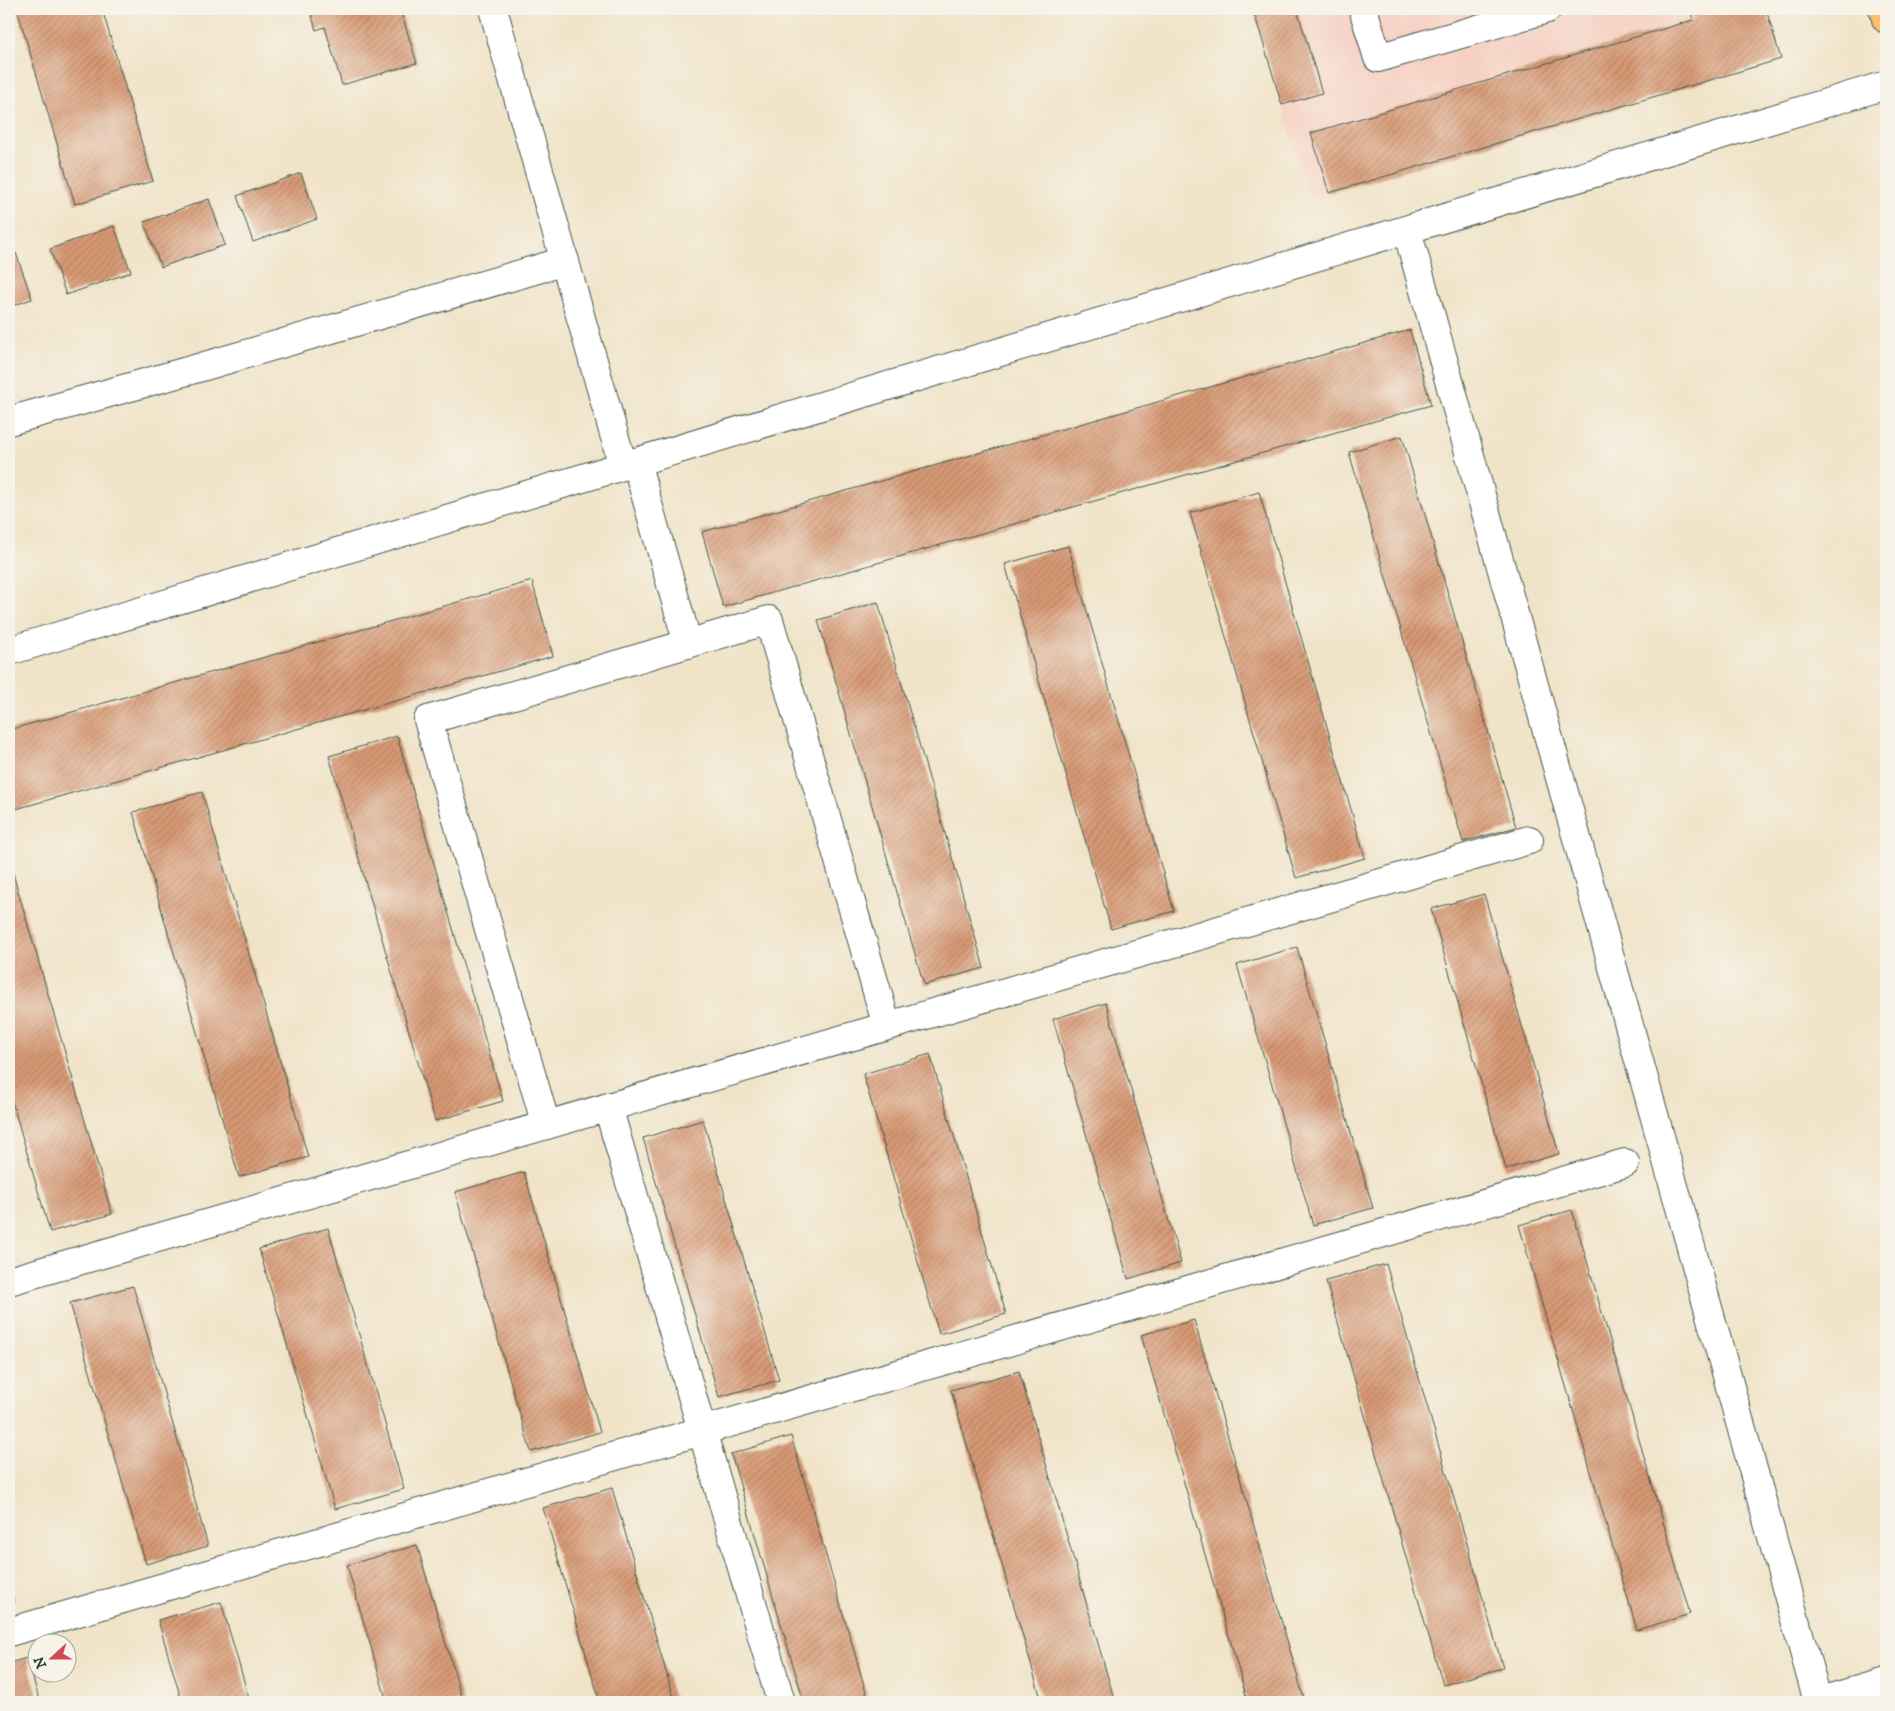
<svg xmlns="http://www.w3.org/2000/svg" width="1895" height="1711" viewBox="0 0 1895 1711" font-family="'IM FELL DW Pica',serif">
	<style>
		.built { fill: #f6d2c5 }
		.building { fill: url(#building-hatch) }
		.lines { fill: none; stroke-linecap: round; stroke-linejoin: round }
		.minor-casing { stroke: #3e564a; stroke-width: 30 }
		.major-casing { stroke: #3e564a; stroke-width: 30 }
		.minor { stroke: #fff; stroke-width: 28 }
		.major { stroke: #fcbd6f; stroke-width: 28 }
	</style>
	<defs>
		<pattern id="building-hatch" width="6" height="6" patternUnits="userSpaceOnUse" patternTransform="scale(1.25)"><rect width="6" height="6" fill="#d89974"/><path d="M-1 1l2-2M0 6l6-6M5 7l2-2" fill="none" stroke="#af7e60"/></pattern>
	</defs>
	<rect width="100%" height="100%" fill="#f7f3e8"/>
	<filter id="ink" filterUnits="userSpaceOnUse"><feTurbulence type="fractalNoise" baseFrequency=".02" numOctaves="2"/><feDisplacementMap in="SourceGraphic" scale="10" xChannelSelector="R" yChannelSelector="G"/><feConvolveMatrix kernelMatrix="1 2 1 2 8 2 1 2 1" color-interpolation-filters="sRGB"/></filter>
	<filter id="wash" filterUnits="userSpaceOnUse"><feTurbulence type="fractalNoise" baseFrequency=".0096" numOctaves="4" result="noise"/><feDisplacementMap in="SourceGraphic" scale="20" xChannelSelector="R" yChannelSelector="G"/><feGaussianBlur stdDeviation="1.12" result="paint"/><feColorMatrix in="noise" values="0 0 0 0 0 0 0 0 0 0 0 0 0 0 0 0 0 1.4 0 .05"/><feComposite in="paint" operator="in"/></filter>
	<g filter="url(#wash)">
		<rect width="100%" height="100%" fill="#f0e3c8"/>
		<polygon class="built" points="1253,9 1766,9 1781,59 1310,199"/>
		<g id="blocks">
			<g class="building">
				<polygon points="17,9 102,9 153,181 75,204"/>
				<polygon points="310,9 400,9 417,63 342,85 325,27 316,30"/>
				<polygon points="1253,9 1297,9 1322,93 1282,105"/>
				<polygon points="1690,9 1766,9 1781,59 1329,193 1311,133 1693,20"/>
				<polygon points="301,173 317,219 253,242 237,196"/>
				<polygon points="209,199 225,245 161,267 144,222"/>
				<polygon points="114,226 131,272 66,295 50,249"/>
				<polygon points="16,253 32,299 9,307 9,255"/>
				<polygon points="1410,330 1431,405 723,607 702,532"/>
				<polygon points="1402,436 1516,827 1463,842 1349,452"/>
				<polygon points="1259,492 1365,858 1296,878 1190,513"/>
				<polygon points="1068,546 1174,911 1111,929 1005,564"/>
				<polygon points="532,581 553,656 9,811 9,730"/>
				<polygon points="878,602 984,968 924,985 818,620"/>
				<polygon points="397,736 503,1101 435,1121 329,756"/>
				<polygon points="202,792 308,1157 239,1177 133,812"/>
				<polygon points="9,860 112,1214 50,1232 9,1091"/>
				<polygon points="1484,894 1559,1154 1506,1169 1431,909"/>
				<polygon points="1297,947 1373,1208 1313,1225 1237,965"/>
				<polygon points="1106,1003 1181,1263 1128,1279 1053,1019"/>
				<polygon points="930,1054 1006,1314 939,1334 863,1074"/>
				<polygon points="703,1120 779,1380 719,1397 643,1138"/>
				<polygon points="524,1172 600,1432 531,1452 455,1192"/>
				<polygon points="1572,1210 1690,1614 1637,1630 1519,1225"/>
				<polygon points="328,1228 404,1489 335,1509 259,1249"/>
				<polygon points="1386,1264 1503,1668 1443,1685 1326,1281"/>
				<polygon points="133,1286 208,1546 146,1564 70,1303"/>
				<polygon points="1194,1320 1305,1702 1248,1702 1141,1335"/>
				<polygon points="1019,1371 1115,1702 1042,1702 951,1390"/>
				<polygon points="791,1436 869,1702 804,1702 731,1454"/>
				<polygon points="612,1488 675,1702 600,1702 543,1508"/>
				<polygon points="417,1545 463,1702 387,1702 347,1565"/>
				<polygon points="9,1584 14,1602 9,1603"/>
				<polygon points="221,1602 250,1702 182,1702 158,1620"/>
				<polygon points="27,1658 40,1702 9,1702 9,1663"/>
			</g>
		</g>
	</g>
	<g filter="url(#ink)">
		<use href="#blocks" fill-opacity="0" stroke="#3e564a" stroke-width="1"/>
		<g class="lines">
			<defs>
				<g id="minor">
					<polyline points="493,9 623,466"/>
					<polyline points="1363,9 1378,58 1547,9"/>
					<polyline points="1407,230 1818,1702"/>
					<polyline points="9,421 198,368 565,261"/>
					<polyline points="636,462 688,644"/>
					<polyline points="9,651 1886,85"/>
					<polyline points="608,1107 781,1702"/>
					<polyline points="546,1125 428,720 769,620 887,1026"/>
					<polyline points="9,1281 1529,840"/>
					<polyline points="9,1632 1625,1163"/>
					<polyline points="1817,1702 1886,1682"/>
				</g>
				<polyline id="major" points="1883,9 1886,19"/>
			</defs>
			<use href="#minor" class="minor-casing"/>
			<use href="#major" class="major-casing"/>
			<use href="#minor" class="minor"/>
			<use href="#major" class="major"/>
		</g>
	</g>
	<rect width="1895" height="1711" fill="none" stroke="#f7f3e8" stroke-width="30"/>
	<g transform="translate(52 1658) rotate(249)"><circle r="24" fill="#f7f3e8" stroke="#a1aaa0"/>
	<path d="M0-4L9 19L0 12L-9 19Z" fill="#d1495b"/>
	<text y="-8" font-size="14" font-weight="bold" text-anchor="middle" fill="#1f3d34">N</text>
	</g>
</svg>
